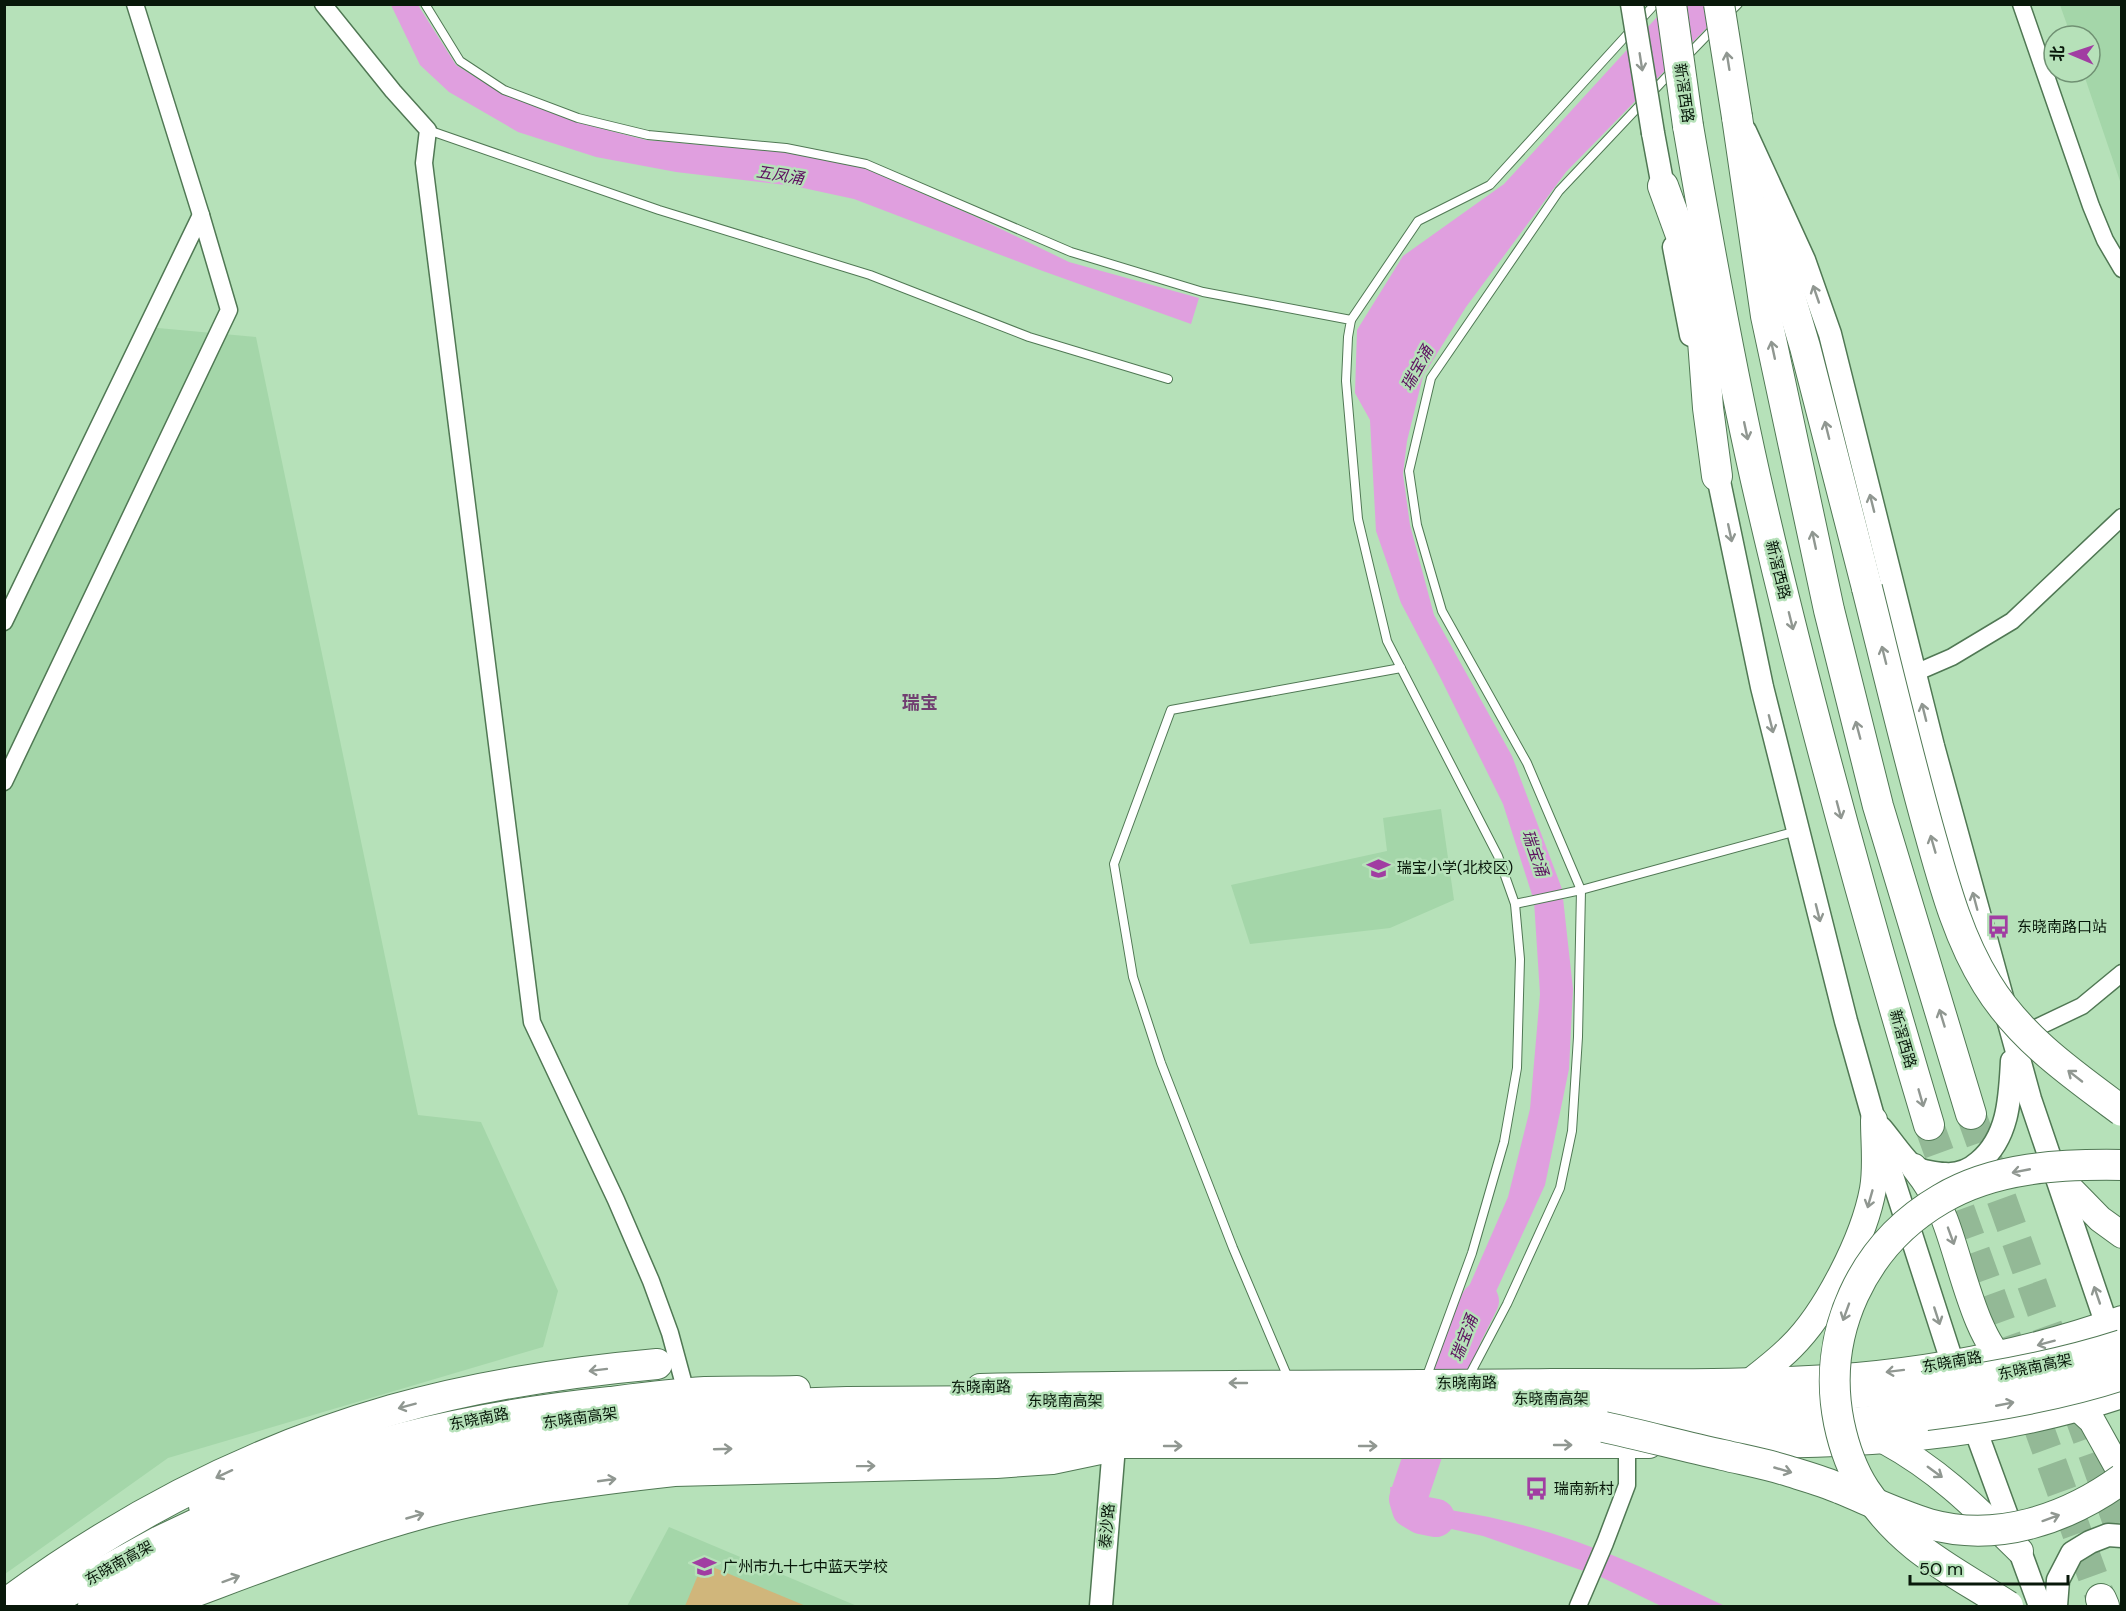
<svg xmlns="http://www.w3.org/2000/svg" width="2126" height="1611" viewBox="0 0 2126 1611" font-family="'DM Sans','Noto Sans SC',sans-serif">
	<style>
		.built { fill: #a4d6a9 }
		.green { fill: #d0b67b }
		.water { fill: #e09fdf }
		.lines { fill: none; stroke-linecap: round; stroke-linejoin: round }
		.river { stroke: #e09fdf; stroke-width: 38 }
		.highway-tunnel { stroke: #93b996; stroke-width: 30; stroke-dasharray: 30 15; stroke-linecap: butt }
		.lane-casing { stroke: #507854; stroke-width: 10 }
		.street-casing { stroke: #507854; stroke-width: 19 }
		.secondary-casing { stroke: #507854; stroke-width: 25 }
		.primary-casing { stroke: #507854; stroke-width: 28 }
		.highway-casing { stroke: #507854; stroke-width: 32 }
		.lane { stroke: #fff; stroke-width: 8 }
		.street { stroke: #fff; stroke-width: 16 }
		.secondary { stroke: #fff; stroke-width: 22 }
		.primary { stroke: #fff; stroke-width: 26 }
		.highway { stroke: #fff; stroke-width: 30 }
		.secondary-bridge-casing { stroke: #507854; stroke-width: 25; stroke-linecap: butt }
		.highway-bridge-casing { stroke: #507854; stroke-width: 32; stroke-linecap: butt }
		.secondary-bridge { stroke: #fff; stroke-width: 22 }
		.highway-bridge { stroke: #fff; stroke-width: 30 }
		.oneway { stroke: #909791 }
		.labels { text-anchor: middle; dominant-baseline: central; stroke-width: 5; stroke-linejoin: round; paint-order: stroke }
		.street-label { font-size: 15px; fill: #08180a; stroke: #b6e1b9 }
		.poi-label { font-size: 15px; fill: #08180a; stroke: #b6e1b9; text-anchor: start }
		.water-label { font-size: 16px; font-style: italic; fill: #5d0f5f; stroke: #b6e1b9 }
		.quarter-label { font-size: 18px; font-weight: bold; fill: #713f71; stroke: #b6e1b9 }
	</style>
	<rect width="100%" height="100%" fill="#b6e1b9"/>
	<g class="built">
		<polygon points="2060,5 2121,5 2121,184 2083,72 2090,72 2090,36 2071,36"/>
		<polygon points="147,327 256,337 418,1115 481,1122 558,1291 543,1347 168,1458 5,1574 4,622"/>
		<polygon points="1441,809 1454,900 1390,928 1250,944 1231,885 1387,851 1383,818"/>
		<polygon points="669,1527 857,1606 627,1606"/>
	</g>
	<polygon class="green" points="703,1563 806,1606 685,1606"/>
	<g class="water">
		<polygon points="391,5 418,5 456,65 503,94 576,122 646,140 784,152 864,168 974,216 1069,262 1199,298 1191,324 1040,270 854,199 794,186 676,172 596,157 518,132 449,92 420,65"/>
		<polygon points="1668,5 1729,5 1566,172 1466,307 1423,376 1407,441 1403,474 1410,525 1434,615 1512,756 1562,889 1573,989 1569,1069 1545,1185 1470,1348 1443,1346 1508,1197 1530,1109 1540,994 1534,901 1503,804 1440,677 1401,603 1376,531 1370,420 1355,393 1357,330 1403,256 1504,184"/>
		<path d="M1423,1486L1424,1506C1453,1510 1482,1515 1510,1522C1585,1539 1656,1573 1725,1606H1661L1601,1577L1483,1536L1406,1519L1392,1507L1390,1487Z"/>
	</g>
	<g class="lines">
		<polyline class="river" points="1436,1518 1421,1515 1411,1509 1408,1499 1463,1335 1480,1301"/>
		<g class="highway-tunnel">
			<polyline points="1971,1114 2122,1534"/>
			<polyline points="1929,1125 2101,1599"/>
		</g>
		<defs>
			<g id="lane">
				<polyline points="425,4 460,61 504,90 578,118 648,135 786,148 866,164 1071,252 1203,292 1351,320 1348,337 1346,381 1358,519 1387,641 1498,856 1515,904 1520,959 1517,1068 1504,1142 1472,1253 1425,1381"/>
				<polyline points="1727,15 1738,4"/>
				<polyline points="1685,58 1716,26"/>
				<polyline points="428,130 659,210 870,275 1029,337 1168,379"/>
				<polyline points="1351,320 1418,221 1490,185 1655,4"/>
				<polyline points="1515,904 1581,890 1797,831"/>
				<polyline points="1468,1378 1507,1304 1560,1188 1572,1131 1578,1037 1581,890 1527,763 1442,611 1417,525 1409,471 1431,378 1559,191 1674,69"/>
				<polyline points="1289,1380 1233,1248 1161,1063 1133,977 1114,864 1171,710 1401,668"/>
			</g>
			<g id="street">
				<polyline points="135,4 201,215"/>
				<polyline points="323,4 393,91 428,130 424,163 532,1022 616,1200 651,1281 670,1333 686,1392"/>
				<polyline points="2021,4 2091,206 2105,240 2122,269"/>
				<polyline points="4,622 201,215 229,310 4,782"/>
				<polyline points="1915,673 1952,657 2012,621 2122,517"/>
				<polyline points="2021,1035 2082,1006 2122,973"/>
				<polyline points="1578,1606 1605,1543 1627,1485 1627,1445"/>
			</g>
			<g id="secondary">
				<polyline points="1745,131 1804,260 1830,334 1933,746 2030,1099 2112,1340"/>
				<polyline points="1653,133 1666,203"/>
				<polyline points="1674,247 1691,335"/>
				<polyline points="1715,462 1762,687 1846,1021 1874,1120 1958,1380"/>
				<path d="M1881,1128C1889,1137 1905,1161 1914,1167C1921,1171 1937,1174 1945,1174C1958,1175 1969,1171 1979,1162C2009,1137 2010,1097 2012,1061"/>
				<polyline points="1970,1415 2040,1606"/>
				<polyline points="1101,1606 1114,1446"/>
				<polyline points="2056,1606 2058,1580 2072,1553 2090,1542 2108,1535 2122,1536"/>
			</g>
			<g id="primary">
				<path d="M1914,1167C1926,1182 1937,1199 1944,1218C1960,1257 1975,1341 2008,1365"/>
				<polyline points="2055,1173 2100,1219 2122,1235"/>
				<path d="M1752,1380C1765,1370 1779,1359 1791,1347C1826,1313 1864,1238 1873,1189C1877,1167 1874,1143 1874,1120"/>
				<path d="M980,1387C1171,1383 1361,1384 1551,1382C1653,1382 1756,1384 1857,1376C1947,1368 2037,1349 2122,1319"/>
				<polyline points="2069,1400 2092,1421 2122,1475"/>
				<path d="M1885,1441C1940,1471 1976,1508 2020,1551"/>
				<path d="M1716,1445C1853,1446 1990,1439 2122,1395"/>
				<path d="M202,1506C335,1446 465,1415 610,1400C642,1396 673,1392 705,1390C736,1389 766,1390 797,1389"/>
				<polyline points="130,1603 225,1557 353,1512 419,1493 483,1478 627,1455 685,1450 924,1445 1649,1445"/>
			</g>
			<g id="highway">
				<polyline points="1737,117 1766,316 1829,610 1878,806 1971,1114"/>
				<path d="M1688,126C1708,243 1729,360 1755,476C1805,695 1865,911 1929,1125"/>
				<polyline points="1663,186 1702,293"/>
				<polyline points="1765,212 1805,347 1867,588"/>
				<polyline points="1698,273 1708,408 1717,476"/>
				<polyline points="2101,1599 2104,1606"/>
				<path d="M4,1605C121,1518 253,1450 392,1410C479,1385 568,1372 657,1364"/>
				<polyline points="42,1606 160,1541 198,1523 288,1486 326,1473 411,1449 497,1431 658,1408 847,1402 1768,1397 1819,1396 1923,1387"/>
				<path d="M93,1606C278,1502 485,1448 696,1432C753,1428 811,1430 869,1429L1764,1426L1853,1423L1926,1415"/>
				<path d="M156,1606C246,1573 335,1537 427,1512C508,1491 592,1480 674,1471L996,1463L1052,1459L1114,1446"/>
			</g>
		</defs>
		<use href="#lane" class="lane-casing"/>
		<use href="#street" class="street-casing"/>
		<use href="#secondary" class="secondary-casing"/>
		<use href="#primary" class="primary-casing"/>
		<use href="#highway" class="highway-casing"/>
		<use href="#lane" class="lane"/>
		<use href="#street" class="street"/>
		<use href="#secondary" class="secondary"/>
		<use href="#primary" class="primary"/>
		<use href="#highway" class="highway"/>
		<defs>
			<polyline id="secondary-bridge" points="1632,4 1653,133"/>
			<g id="highway-bridge">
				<polyline points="1671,4 1688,126"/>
				<polyline points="1719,4 1737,117"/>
				<path d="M1867,588C1887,668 1906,748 1928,827C1943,880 1957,936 1987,984C2020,1038 2072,1074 2122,1111"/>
				<path d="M1923,1387C1990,1378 2057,1366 2122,1345"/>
				<path d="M1926,1415C1992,1407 2058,1396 2122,1375"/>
				<path d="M1604,1427C1644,1436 1683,1446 1723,1455C1744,1460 1765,1464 1785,1470C1804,1476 1823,1481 1841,1489C1870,1501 1899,1515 1929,1524C1997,1543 2067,1519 2122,1479"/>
				<path d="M2008,1606C1951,1569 1905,1550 1865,1490C1852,1470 1844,1447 1839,1423C1821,1334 1862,1245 1941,1199C1995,1167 2060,1164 2122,1165"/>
			</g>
		</defs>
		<use href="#secondary-bridge" class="secondary-bridge-casing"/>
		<use href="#highway-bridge" class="highway-bridge-casing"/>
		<use href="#secondary-bridge" class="secondary-bridge"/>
		<use href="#highway-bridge" class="highway-bridge"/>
	</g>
	<defs><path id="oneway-shaft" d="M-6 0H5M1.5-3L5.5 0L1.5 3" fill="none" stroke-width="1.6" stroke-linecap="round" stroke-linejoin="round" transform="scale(1.5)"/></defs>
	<g class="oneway">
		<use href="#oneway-shaft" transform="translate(1728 61) rotate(-99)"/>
		<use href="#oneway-shaft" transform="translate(1641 62) rotate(81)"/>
		<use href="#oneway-shaft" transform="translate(1816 294) rotate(-109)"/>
		<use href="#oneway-shaft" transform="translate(1773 350) rotate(-102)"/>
		<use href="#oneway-shaft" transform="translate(1827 430) rotate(-104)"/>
		<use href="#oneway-shaft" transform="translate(1746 431) rotate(78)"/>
		<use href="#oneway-shaft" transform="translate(1872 503) rotate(-104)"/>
		<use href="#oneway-shaft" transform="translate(1730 533) rotate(78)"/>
		<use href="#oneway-shaft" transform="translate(1814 540) rotate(-102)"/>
		<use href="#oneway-shaft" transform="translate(1791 621) rotate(76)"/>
		<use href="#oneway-shaft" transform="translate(1884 655) rotate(-104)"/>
		<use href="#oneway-shaft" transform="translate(1924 712) rotate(-104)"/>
		<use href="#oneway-shaft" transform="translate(1771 724) rotate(76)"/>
		<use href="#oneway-shaft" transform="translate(1858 730) rotate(-105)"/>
		<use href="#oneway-shaft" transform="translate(1839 810) rotate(75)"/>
		<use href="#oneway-shaft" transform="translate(1933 844) rotate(-106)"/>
		<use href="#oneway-shaft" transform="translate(1975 901) rotate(-105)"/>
		<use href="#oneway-shaft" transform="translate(1818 913) rotate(76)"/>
		<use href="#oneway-shaft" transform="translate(1942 1018) rotate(-107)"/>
		<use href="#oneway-shaft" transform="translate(2075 1076) rotate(-142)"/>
		<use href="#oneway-shaft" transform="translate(1921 1098) rotate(74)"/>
		<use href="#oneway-shaft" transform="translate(2021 1171) rotate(169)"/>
		<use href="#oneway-shaft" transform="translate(1870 1199) rotate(106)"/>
		<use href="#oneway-shaft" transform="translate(1951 1236) rotate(70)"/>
		<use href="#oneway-shaft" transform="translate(2097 1295) rotate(-109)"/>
		<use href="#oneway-shaft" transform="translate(1846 1312) rotate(110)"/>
		<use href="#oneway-shaft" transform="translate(1937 1316) rotate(72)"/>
		<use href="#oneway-shaft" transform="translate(2046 1343) rotate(165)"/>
		<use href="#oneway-shaft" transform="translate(598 1370) rotate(173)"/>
		<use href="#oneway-shaft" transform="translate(1895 1371) rotate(173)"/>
		<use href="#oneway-shaft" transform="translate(1238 1383) rotate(180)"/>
		<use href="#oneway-shaft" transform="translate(2005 1404) rotate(-11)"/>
		<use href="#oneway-shaft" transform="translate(407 1406) rotate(165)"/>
		<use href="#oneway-shaft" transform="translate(1563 1445)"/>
		<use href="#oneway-shaft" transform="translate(1173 1446)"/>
		<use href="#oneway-shaft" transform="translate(1368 1446)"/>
		<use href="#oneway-shaft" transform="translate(723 1449) rotate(-2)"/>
		<use href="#oneway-shaft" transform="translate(866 1466) rotate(-1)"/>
		<use href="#oneway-shaft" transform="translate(1783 1470) rotate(16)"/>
		<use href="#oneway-shaft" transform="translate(1935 1472) rotate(36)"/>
		<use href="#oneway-shaft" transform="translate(224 1474) rotate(155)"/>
		<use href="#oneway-shaft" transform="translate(607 1480) rotate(-8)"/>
		<use href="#oneway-shaft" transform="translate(415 1516) rotate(-16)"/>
		<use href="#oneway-shaft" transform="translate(2051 1518) rotate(-20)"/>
		<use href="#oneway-shaft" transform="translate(231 1579) rotate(-20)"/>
	</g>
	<defs>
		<symbol id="school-bare" viewBox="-9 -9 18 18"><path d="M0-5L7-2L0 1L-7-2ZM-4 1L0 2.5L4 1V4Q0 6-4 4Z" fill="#a13da2" stroke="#b6e1b9" stroke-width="2.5" paint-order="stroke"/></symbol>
		<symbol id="bus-bare" viewBox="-9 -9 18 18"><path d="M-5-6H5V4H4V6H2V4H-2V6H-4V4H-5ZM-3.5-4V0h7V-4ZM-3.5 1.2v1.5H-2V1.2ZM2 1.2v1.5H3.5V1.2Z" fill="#a13da2" stroke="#b6e1b9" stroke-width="2.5" paint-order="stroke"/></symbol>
	</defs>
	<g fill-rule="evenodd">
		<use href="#school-bare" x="1362" y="852" width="33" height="33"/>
		<use href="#bus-bare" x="1982" y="910" width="33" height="33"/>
		<use href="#bus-bare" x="1520" y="1472" width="33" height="33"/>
		<use href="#school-bare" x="688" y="1550" width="33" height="33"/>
	</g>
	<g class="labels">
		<g class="street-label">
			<text transform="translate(1684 93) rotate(82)">新滘西路</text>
			<text transform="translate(1778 570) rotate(76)">新滘西路</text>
			<text transform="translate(1903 1039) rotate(74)">新滘西路</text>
			<text transform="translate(1952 1362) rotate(-10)">东晓南路</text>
			<text transform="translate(2035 1367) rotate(-12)">东晓南高架</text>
			<text transform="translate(1467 1383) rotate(-1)">东晓南路</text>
			<text transform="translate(981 1387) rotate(-1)">东晓南路</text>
			<text x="1551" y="1399">东晓南高架</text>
			<text x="1065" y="1401">东晓南高架</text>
			<text transform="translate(580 1418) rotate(-8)">东晓南高架</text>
			<text transform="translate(479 1419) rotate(-11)">东晓南路</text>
			<text transform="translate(1107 1526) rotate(-85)">泰沙路</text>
			<text transform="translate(119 1563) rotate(-29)">东晓南高架</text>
		</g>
		<g class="poi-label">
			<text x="1397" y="868">瑞宝小学(北校区)</text>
			<text x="2017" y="927">东晓南路口站</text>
			<text x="1554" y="1489">瑞南新村</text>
			<text x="723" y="1567">广州市九十七中蓝天学校</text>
		</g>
		<g class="water-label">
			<text transform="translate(780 175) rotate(9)">五凤涌</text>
			<text transform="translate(1417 368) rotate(-61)">瑞宝涌</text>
			<text transform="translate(1535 853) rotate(71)">瑞宝涌</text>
			<text transform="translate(1464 1338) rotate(-69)">瑞宝涌</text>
		</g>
		<g class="quarter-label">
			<text x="920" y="703">瑞宝</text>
		</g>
	</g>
	<rect width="2126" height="1611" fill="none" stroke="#08180a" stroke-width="12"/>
	<g transform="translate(2072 54) rotate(272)"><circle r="28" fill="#b6e1b9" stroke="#709173" stroke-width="1.5"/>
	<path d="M0-4.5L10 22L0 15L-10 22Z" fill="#a13da2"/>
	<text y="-9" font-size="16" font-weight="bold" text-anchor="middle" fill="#08180a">北</text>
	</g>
	<path d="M1910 1575v9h158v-9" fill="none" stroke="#08180a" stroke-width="3"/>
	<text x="1919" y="1575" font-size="18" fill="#08180a" stroke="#b6e1b9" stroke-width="4.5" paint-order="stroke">50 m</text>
</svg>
